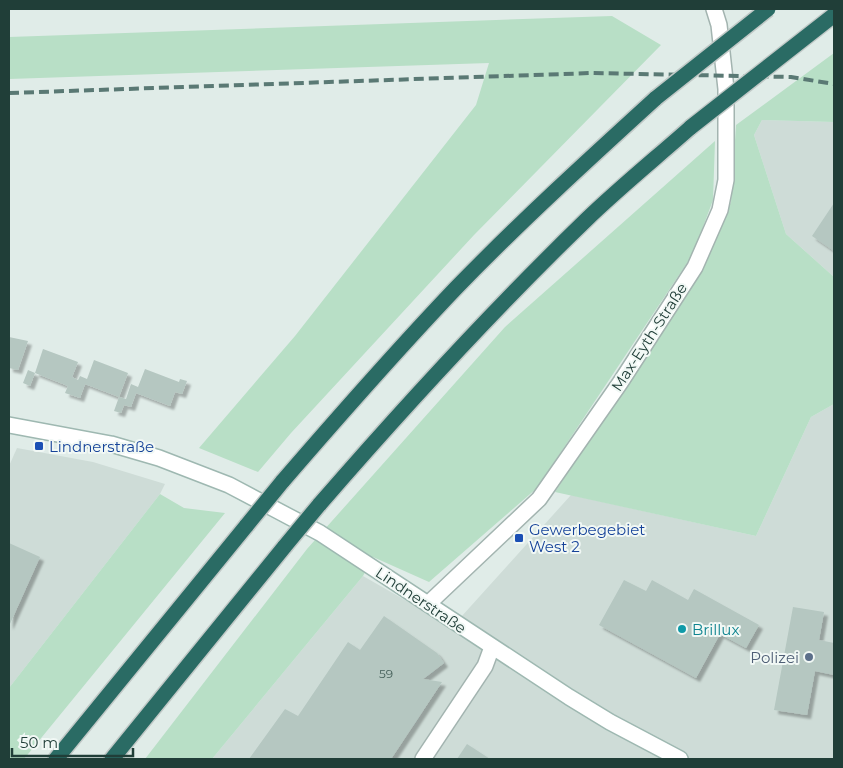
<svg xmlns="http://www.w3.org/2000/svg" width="843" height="768" viewBox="0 0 843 768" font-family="Montserrat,sans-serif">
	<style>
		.built { fill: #cedcd7 }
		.green { fill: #b8dfc6 }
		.building { fill: #b5c7c1; filter: url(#shadow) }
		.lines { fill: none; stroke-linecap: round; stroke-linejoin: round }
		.street-casing { stroke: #a3b4b0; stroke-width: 18 }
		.secondary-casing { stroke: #9eb8b1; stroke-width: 18 }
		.highway-casing { stroke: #c1c9c7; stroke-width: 18 }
		.street { stroke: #fff; stroke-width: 15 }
		.secondary { stroke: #fff; stroke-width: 15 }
		.highway { stroke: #2a6b64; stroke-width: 15 }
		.rail { stroke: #5a7974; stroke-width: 4; stroke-dasharray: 10 5; stroke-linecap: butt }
		.highway-bridge-casing { stroke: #c1c9c7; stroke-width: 18; stroke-linecap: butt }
		.highway-bridge { stroke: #2a6b64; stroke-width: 15 }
		.transit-dot { fill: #1a4fb4; stroke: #f1f8f5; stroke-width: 2 }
		.culture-dot { fill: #0f9aa8; stroke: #f1f8f5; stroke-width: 2 }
		.service-dot { fill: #5c6f8a; stroke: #f1f8f5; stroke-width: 2 }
		.labels { text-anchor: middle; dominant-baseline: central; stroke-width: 4; stroke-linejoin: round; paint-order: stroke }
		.number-label { font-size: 12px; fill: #45605a }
		.street-label { font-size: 15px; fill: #203e38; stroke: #f1f8f5 }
		.transit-label { font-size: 15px; fill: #164399; stroke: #f1f8f5; text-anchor: start }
		.culture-label { font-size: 15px; fill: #0d838f; stroke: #f1f8f5; text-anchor: start }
		.service-label { font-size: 15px; fill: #4e5e75; stroke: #f1f8f5; text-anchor: end }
	</style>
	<defs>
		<filter id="shadow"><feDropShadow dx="4" dy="4" stdDeviation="1" flood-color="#0004"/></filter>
	</defs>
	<rect width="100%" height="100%" fill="#e0ece8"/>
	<g class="built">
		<polygon points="762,120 834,122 834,277 786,234 754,135"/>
		<polygon points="834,404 834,759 212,759 363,576 452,627 571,495 756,536 811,417"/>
		<polygon points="17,448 93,462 165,484 160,494 9,688 9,466"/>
	</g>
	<g class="green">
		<polygon points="612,16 661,45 474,235 291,433 258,472 199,448 295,336 476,105 489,63 9,79 9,37"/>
		<polygon points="834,53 834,122 762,120 754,135 786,234 834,277 834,404 811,417 756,536 555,492 702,267 731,202 736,125"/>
		<polygon points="715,141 713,200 693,254 537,488 429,582 373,557 363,576 212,759 145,759 307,549 505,327"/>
		<polygon points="160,494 184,508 225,513 24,759 9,759 9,688"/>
	</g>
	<g class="building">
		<polygon points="834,203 834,251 812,236"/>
		<polygon points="9,337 28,341 18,370 9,368"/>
		<polygon points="43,349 78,362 72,377 78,380 80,376 87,379 94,360 128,373 119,397 85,384 80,398 65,393 68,386 35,373 30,386 23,383 28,370 35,373"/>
		<polygon points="145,369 179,382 180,379 187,381 182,394 175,392 170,406 136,393 131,407 124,405 121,413 114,411 119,397 126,399 131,384 138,387"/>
		<polygon points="9,543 40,557 9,626"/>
		<polygon points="624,580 646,591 652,580 688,600 694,589 759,625 746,648 720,634 696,678 599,625"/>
		<polygon points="793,607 824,612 819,640 834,643 834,675 815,671 807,715 774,710"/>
		<polygon points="384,616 437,653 444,663 423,679 442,682 391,759 249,759 285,709 298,716 348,642 360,650"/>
		<polygon points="467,744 490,759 457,759"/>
	</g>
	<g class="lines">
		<defs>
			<g id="street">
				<polyline points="428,604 539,499 620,383 695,267 720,210 726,180 726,89 719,25 714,9"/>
				<polyline points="423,759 485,666 492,647"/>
			</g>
			<polyline id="secondary" points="9,425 111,444 159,458 229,485 320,533 569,697 610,722 680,759"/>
			<g id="highway">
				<path d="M282,482C339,416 396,351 456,288C520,222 588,160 656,98"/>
				<path d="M319,505C404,407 492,311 586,220C619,188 656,158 691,127"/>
				<polyline points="56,759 247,525"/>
				<polyline points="112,759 285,546"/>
			</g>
		</defs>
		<use href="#street" class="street-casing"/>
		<use href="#secondary" class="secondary-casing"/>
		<use href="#highway" class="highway-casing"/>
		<use href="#street" class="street"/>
		<use href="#secondary" class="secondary"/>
		<use href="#highway" class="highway"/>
		<polyline class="rail" points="9,93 592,73 791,77 834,84"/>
		<defs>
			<g id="highway-bridge">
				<polyline points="656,98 768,9"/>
				<polyline points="691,127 834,15"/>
				<polyline points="247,525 282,482"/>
				<polyline points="285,546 319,505"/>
			</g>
		</defs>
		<use href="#highway-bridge" class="highway-bridge-casing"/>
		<use href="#highway-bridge" class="highway-bridge"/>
	</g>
	<g class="transit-dot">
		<rect x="34" y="441" width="10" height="10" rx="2.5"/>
		<rect x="514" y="533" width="10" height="10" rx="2.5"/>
	</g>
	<circle class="culture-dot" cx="682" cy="629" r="5"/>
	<circle class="service-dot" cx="809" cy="657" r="5"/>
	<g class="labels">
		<g class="number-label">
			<text x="386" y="673">59</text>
		</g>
		<g class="street-label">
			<text transform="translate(649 337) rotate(-57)">Max-Eyth-Straße</text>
			<text transform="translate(421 600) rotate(34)">Lindnerstraße</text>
		</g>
		<g class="transit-label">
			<text x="49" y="446">Lindnerstraße</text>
			<text x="529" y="529">Gewerbegebiet<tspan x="529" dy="17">West 2</tspan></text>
		</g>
		<g class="culture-label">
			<text x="692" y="629">Brillux</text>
		</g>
		<g class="service-label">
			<text x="799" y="657">Polizei</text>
		</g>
	</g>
	<rect width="843" height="768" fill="none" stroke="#203e38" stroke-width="20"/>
	<path d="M12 748v8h121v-8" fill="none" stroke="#203e38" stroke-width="2.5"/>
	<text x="20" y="748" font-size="15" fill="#203e38" stroke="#f1f8f5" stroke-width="4" paint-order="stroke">50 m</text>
</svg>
